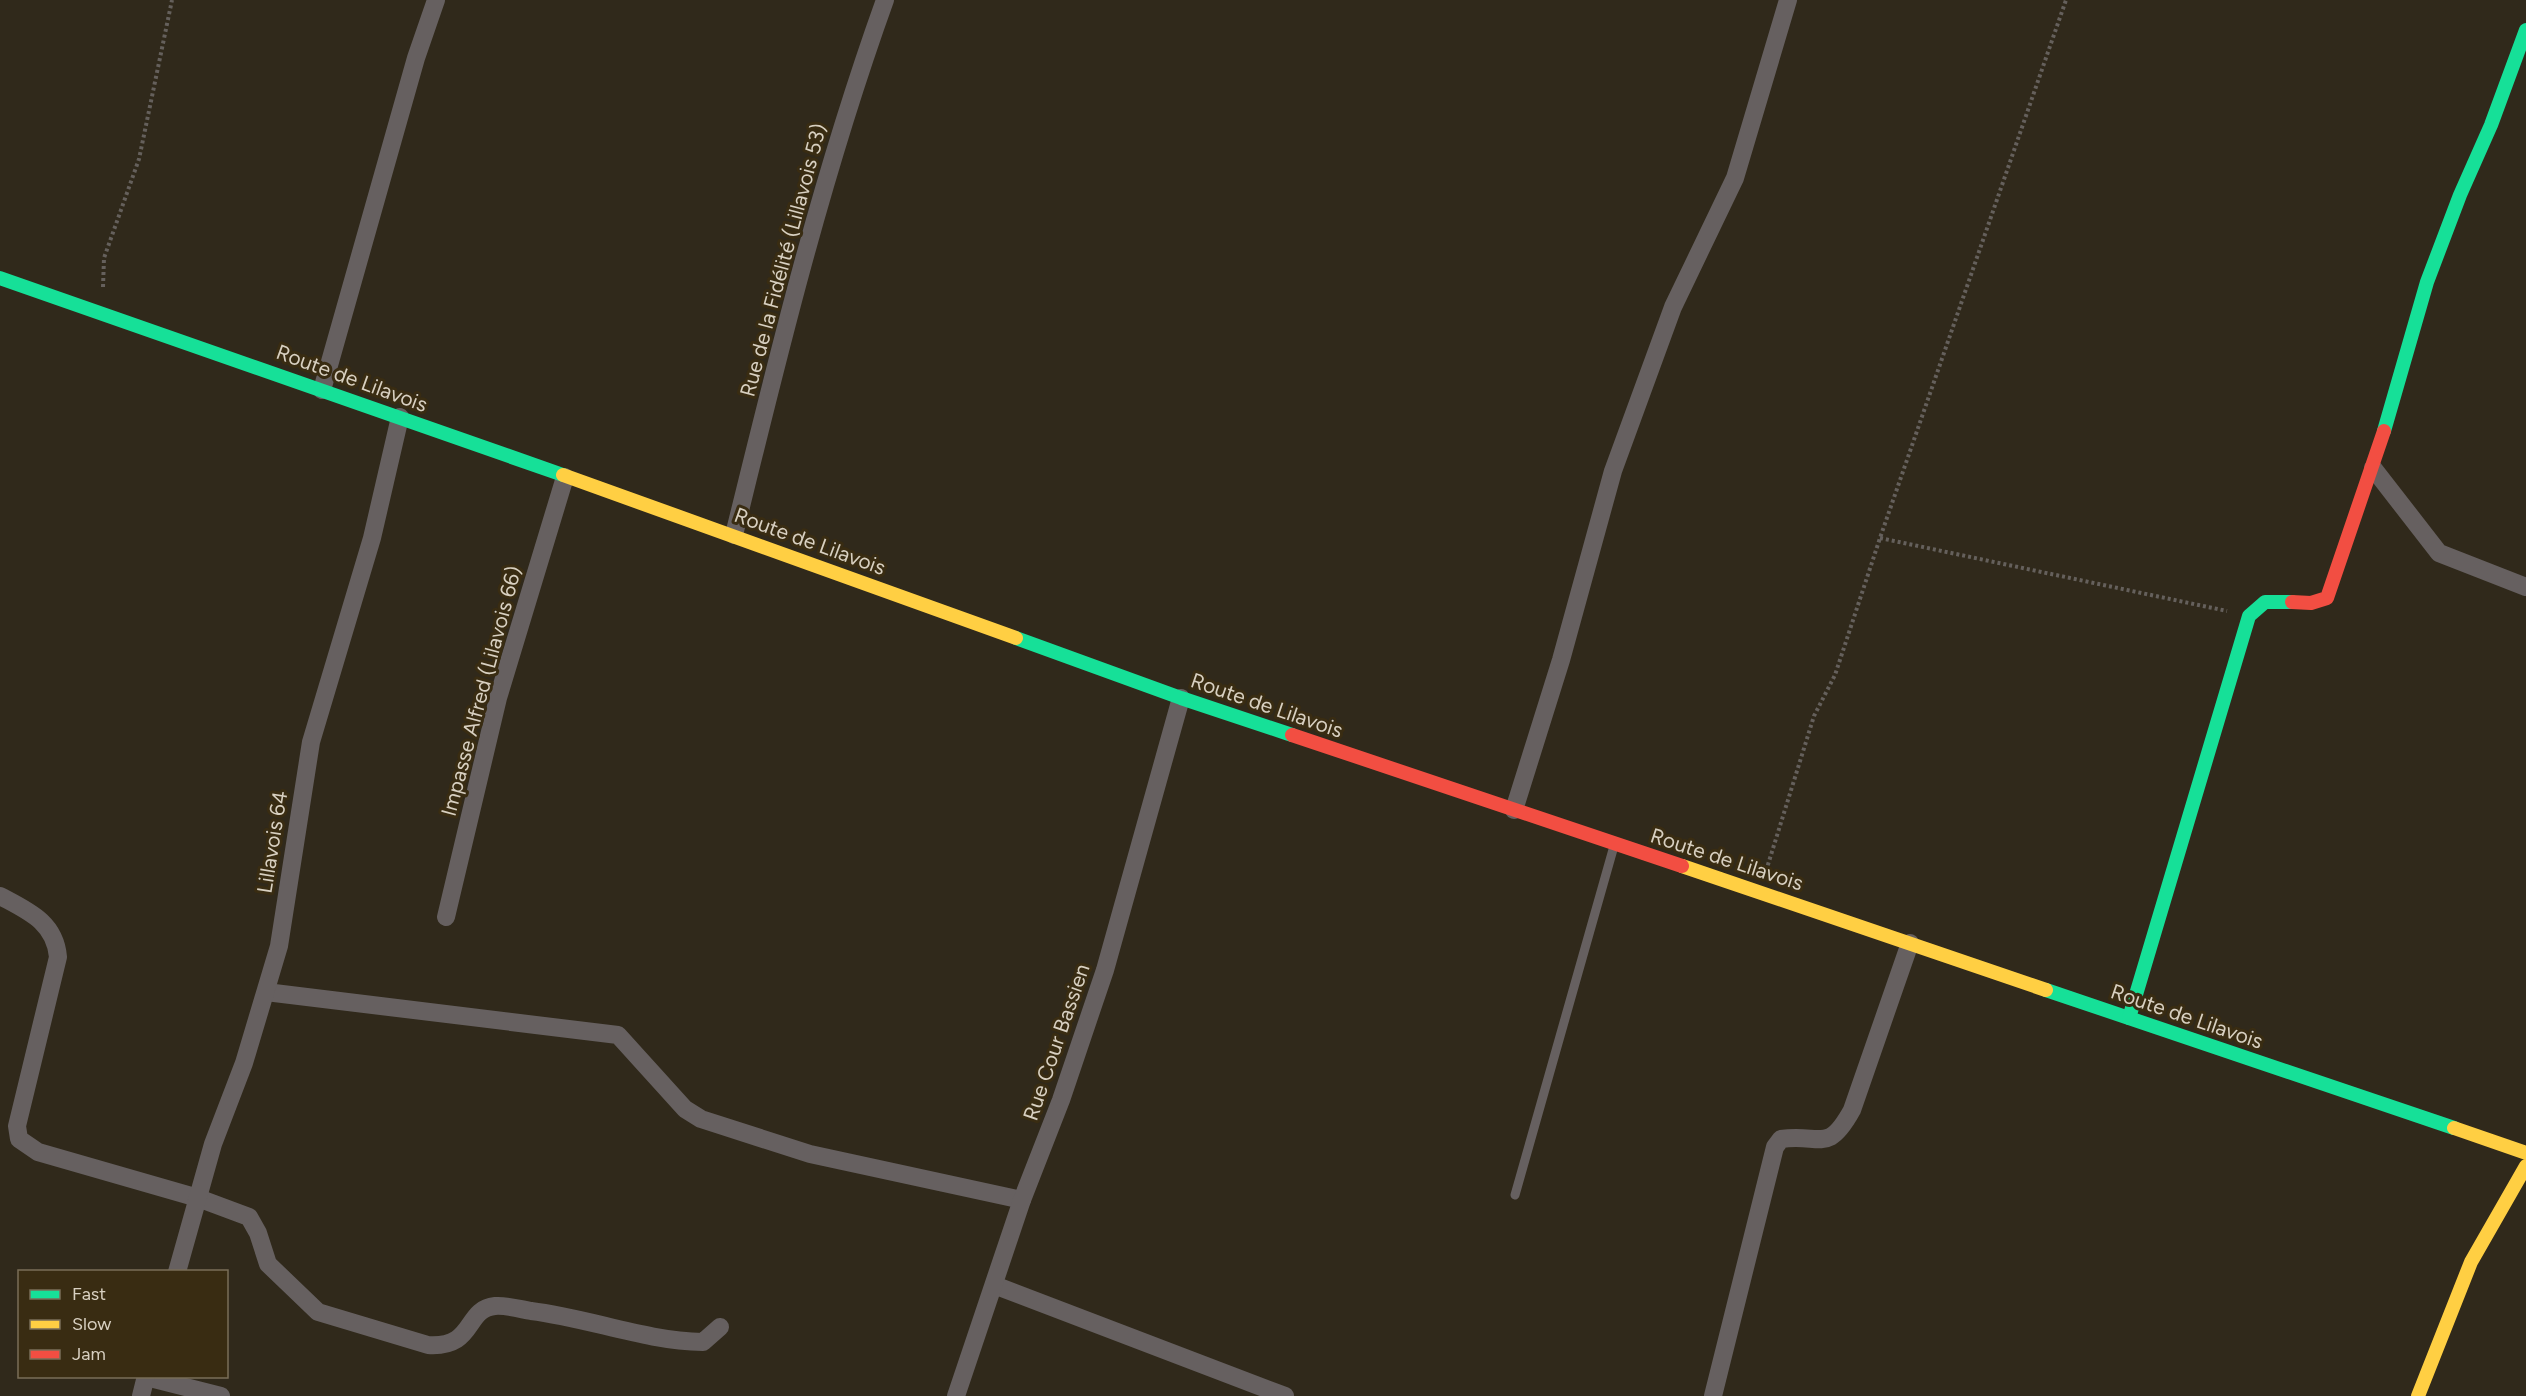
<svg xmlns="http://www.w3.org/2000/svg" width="2526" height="1396" viewBox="0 0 2526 1396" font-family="Figtree,sans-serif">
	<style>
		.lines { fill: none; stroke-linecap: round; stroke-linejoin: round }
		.path { stroke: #65605c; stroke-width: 4; stroke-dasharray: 3 3; stroke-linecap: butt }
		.lane { stroke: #666060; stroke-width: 9 }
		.street { stroke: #666060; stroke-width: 18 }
		.fast { stroke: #16e098; stroke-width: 14 }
		.slow { stroke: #ffcf43; stroke-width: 14 }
		.jam { stroke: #f24e42; stroke-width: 14 }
		.labels { text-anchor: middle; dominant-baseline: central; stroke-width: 6; stroke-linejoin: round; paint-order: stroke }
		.street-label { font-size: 21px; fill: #d8d0c1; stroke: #392c12 }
	</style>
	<rect width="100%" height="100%" fill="#30291b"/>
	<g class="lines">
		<g class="path">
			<polyline points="103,287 104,258 139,159 172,0"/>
			<polyline points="1880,538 2227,611"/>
			<polyline points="1766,871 1814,716 1835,675 1880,538 2066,0"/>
		</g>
		<polyline class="lane" points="1515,1195 1614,846"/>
		<g class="street">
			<polyline points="322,390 416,58 436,0"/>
			<polyline points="2373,468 2439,553 2526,587"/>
			<path d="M734,535C778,355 822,175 885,0"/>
			<polyline points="1514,810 1561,660 1613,471 1673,307 1735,178 1788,0"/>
			<path d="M0,896C28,911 55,922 58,957L17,1126L19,1139L38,1152L198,1198L249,1217L258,1233L268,1264L318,1312L428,1345C476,1348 464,1309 495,1306C506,1305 520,1309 531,1311C589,1318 645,1341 703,1342L720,1327"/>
			<polyline points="446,917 498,698 565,477"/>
			<polyline points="266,992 618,1035 685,1109 701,1119 810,1154 1022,1200"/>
			<polyline points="177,1272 213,1144 244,1063 279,946 311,742 372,538 400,417"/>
			<polyline points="994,1285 1285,1396"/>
			<polyline points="146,1377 221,1396"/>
			<polyline points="141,1396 146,1376"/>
			<polyline points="956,1396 1022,1200 1061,1100 1105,970 1181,698"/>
			<path d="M1713,1396L1775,1147L1781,1139C1821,1133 1827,1155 1852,1110L1910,943"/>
		</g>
		<g class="fast">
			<polyline points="0,278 563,475"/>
			<polyline points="2384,431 2427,282 2460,195 2491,125 2526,30"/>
			<polyline points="1016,638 1181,698 1292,735"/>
			<polyline points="2046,990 2454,1128"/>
			<polyline points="2129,1018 2249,616 2265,602 2292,602"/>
		</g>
		<g class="slow">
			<polyline points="563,475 1016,638"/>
			<polyline points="1682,866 2046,990"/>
			<polyline points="2454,1128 2526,1153"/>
			<polyline points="2418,1396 2471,1262 2526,1166"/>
		</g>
		<g class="jam">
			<polyline points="2292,602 2311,603 2327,598 2384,431"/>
			<polyline points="1292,735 1682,866"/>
		</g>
	</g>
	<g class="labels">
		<g class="street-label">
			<text transform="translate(783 260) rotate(-75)">Rue de la Fidélité (Lillavois 53)</text>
			<text transform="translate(352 378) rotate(20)">Route de Lilavois</text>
			<text transform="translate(810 541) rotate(20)">Route de Lilavois</text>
			<text transform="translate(481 691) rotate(-75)">Impasse Alfred (Lilavois 66)</text>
			<text transform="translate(1267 705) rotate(19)">Route de Lilavois</text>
			<text transform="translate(272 842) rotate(-81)">Lillavois 64</text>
			<text transform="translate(1727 859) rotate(18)">Route de Lilavois</text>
			<text transform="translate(2187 1016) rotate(19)">Route de Lilavois</text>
			<text transform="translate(1056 1042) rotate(-71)">Rue Cour Bassien</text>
		</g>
	</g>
	<rect x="18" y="1270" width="210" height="108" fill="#392c12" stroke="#796e58" stroke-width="1.5"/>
	<rect x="30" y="1290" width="30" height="9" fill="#16e098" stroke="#796e58" stroke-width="1.5"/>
	<text x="72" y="1300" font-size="18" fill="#d8d0c1">Fast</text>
	<rect x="30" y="1320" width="30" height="9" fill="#ffcf43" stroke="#796e58" stroke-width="1.5"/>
	<text x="72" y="1330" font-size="18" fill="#d8d0c1">Slow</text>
	<rect x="30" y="1350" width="30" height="9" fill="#f24e42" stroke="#796e58" stroke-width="1.5"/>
	<text x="72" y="1360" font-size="18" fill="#d8d0c1">Jam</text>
</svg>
